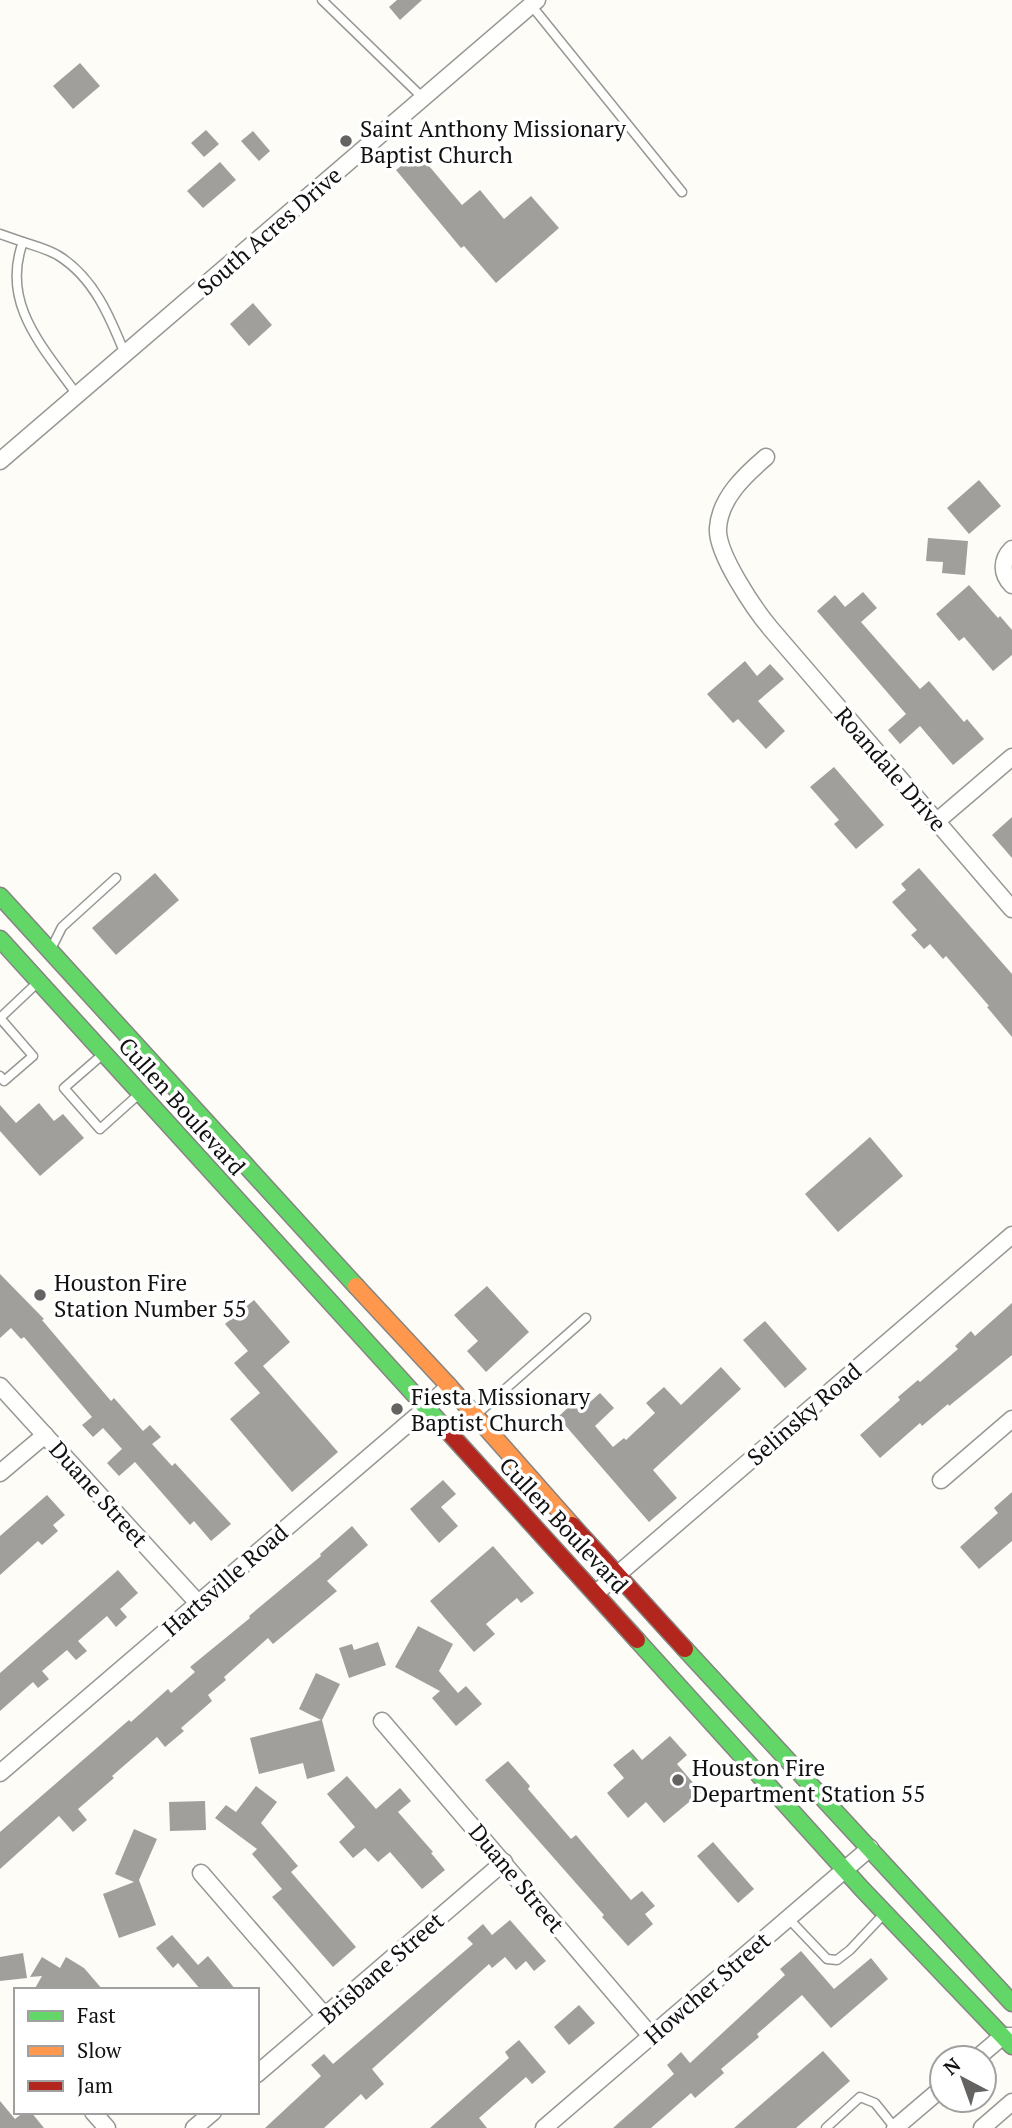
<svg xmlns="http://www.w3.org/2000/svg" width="1012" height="2128" viewBox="0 0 1012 2128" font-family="'PT Serif',serif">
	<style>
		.building { fill: #a19f9c }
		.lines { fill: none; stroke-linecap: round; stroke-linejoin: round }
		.lane-casing { stroke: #979795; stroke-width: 11 }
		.street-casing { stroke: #979795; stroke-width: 19 }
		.fast-casing { stroke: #858482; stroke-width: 19 }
		.slow-casing { stroke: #858482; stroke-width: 19 }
		.jam-casing { stroke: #858482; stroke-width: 19 }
		.lane { stroke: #fffffe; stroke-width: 8 }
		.street { stroke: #fffffe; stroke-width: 16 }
		.fast { stroke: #63d668; stroke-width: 16 }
		.slow { stroke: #ff974d; stroke-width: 16 }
		.jam { stroke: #b3261e; stroke-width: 16 }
		.poi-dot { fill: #646362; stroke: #fff; stroke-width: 2.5 }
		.labels { text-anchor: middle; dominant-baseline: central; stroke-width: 7; stroke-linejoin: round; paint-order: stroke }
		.poi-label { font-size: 23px; fill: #111; stroke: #fff; text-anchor: start }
		.street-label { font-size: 23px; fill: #111; stroke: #fff }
	</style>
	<rect width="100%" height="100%" fill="#fdfcf7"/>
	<g class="building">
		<polygon points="397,0 422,0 400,20 389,7"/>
		<polygon points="80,63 100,86 73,109 53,86"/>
		<polygon points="206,130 219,144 204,157 191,143"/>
		<polygon points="253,131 270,151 259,161 241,141"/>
		<polygon points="424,148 435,161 429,166 462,205 480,190 504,219 531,196 559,228 496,283 464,246 461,248 396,170"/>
		<polygon points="220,162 236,180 203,208 187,191"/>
		<polygon points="253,303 272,325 249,346 230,324"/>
		<polygon points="979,480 1001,506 969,534 947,508"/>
		<polygon points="928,538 968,541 965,575 942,573 943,562 926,561"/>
		<polygon points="969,585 998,618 1000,616 1012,630 1012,655 993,671 964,637 959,641 936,614"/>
		<polygon points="863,592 877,608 861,622 920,689 929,681 964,722 967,719 984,739 953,765 920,726 900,744 888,730 906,714 817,611 835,595 845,607"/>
		<polygon points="745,661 757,676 770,664 784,679 758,701 785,731 766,749 738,719 733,723 707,694"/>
		<polygon points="834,767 884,825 856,849 834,824 839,820 810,787"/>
		<polygon points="1012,817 1012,858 992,835"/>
		<polygon points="919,868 1012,974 1012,1037 987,1007 989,1006 946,956 943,959 930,944 924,949 911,935 917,930 892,902 906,890 901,884"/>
		<polygon points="155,873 179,900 116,955 92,928"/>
		<polygon points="39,1103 54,1121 63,1114 84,1138 40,1176 0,1131 0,1105 16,1123"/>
		<polygon points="870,1137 903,1176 838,1232 805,1194"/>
		<polygon points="0,1274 44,1319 42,1320 111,1401 114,1398 143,1431 150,1425 161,1437 152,1444 172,1466 175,1463 231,1524 211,1541 194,1521 190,1525 135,1462 119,1476 107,1463 122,1449 103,1428 93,1437 82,1425 92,1417 24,1337 21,1339 11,1328 0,1338"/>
		<polygon points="487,1286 529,1332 486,1372 467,1351 478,1341 454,1315"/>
		<polygon points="254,1300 290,1342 263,1366 338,1452 292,1492 230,1419 260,1393 234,1363 248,1351 225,1324"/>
		<polygon points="1012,1303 1012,1355 949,1406 948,1404 922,1426 920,1423 880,1458 860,1435 900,1400 898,1397 918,1380 920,1382 958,1349 955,1346 971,1331 975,1336"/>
		<polygon points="765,1321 807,1369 785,1388 743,1340"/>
		<polygon points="721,1367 741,1389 653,1470 677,1498 649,1522 558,1417 574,1402 581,1410 600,1393 614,1408 595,1426 613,1447 624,1438 626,1440 655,1413 646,1403 664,1387 681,1405"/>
		<polygon points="443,1480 456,1494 441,1507 458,1526 439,1543 410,1509"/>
		<polygon points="1012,1492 1012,1541 979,1569 960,1547 998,1513 994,1508"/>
		<polygon points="47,1495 65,1515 53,1525 58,1531 42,1545 38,1541 0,1575 0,1536"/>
		<polygon points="352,1526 368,1545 327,1581 337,1591 273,1644 268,1638 224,1677 226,1680 208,1695 212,1701 181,1728 184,1731 165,1747 157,1737 112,1776 114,1778 78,1809 87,1820 73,1832 59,1816 0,1869 0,1832 129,1720 131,1722 168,1689 171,1693 195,1672 190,1667 250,1618 249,1616 321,1556 320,1554"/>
		<polygon points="493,1546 534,1593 521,1603 517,1598 486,1624 495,1634 474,1652 430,1601"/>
		<polygon points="118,1570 138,1593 120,1609 127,1617 116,1627 107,1616 78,1641 87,1651 76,1660 67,1650 42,1671 49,1679 38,1688 33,1682 0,1711 0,1673"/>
		<polygon points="418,1626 453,1644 439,1671 458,1693 466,1686 482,1704 456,1726 432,1698 440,1691 395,1667"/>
		<polygon points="378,1642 386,1665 349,1678 339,1648 352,1644 354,1650"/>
		<polygon points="316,1673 340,1684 322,1720 335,1771 307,1779 303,1763 259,1774 250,1738 321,1720 299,1709"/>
		<polygon points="670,1736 687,1755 677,1764 701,1792 664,1823 646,1802 628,1818 607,1793 624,1778 613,1765 633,1749 642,1760"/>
		<polygon points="508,1761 530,1786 528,1789 571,1839 576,1835 631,1900 642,1891 655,1906 645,1914 653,1924 628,1946 602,1917 604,1915 485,1780"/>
		<polygon points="347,1776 376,1809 400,1788 411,1801 398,1812 433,1852 431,1853 445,1870 422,1889 390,1852 378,1862 365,1848 353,1858 339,1842 355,1827 327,1794"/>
		<polygon points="256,1786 277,1802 261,1823 298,1866 291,1872 356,1947 333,1967 272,1897 282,1889 252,1854 257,1849 215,1818 226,1805 236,1812"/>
		<polygon points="205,1801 206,1830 170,1831 169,1802"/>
		<polygon points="134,1829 157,1839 139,1880 156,1925 119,1938 103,1894 134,1882 115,1874"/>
		<polygon points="713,1842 754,1889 738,1903 697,1856"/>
		<polygon points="510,1920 546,1961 534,1971 526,1961 516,1970 505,1957 492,1968 489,1964 372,2069 384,2084 366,2100 361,2094 324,2128 265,2128 321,2076 311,2065 324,2054 333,2064 473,1944 467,1938 483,1924 492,1935"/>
		<polygon points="172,1935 198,1965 208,1956 236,1990 201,1990 178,1963 173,1968 156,1948"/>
		<polygon points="801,1951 834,1989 871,1958 888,1979 831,2028 802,1995 757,2034 759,2037 721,2069 724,2073 695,2098 691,2093 651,2128 613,2128 674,2074 667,2065 681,2052 690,2063 785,1975 780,1969"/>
		<polygon points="23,1953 27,1978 0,1981 0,1957"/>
		<polygon points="42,1957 60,1968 66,1957 84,1968 103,1990 34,1990 42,1976 30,1977"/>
		<polygon points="579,2005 595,2023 569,2045 554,2027"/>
		<polygon points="519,2040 546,2072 532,2084 526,2077 479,2118 487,2128 430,2128 509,2058 505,2052"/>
		<polygon points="823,2051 850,2081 796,2128 734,2128"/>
		<polygon points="0,2101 15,2119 24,2112 31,2112 44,2128 0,2128"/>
	</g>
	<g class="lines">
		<defs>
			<g id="lane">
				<polyline points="322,0 423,98"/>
				<polyline points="531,5 682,192"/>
				<polyline points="0,234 23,242"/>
				<path d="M77,395C44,348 0,304 23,242C35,246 48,249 59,256C94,278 110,317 125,354"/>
				<polyline points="53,945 62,927 116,878"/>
				<polyline points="0,1018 33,1056 4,1081 0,1076"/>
				<polyline points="0,1018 36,984"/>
				<polyline points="102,1055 64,1088 100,1129 138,1095"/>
				<polyline points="477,1414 586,1318"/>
				<polyline points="788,1918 827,1959 837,1960 850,1950 882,1916"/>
				<polyline points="826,2128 860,2097 875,2103 895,2128"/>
			</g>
			<g id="street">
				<path d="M766,457C745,475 720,498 718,528C716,553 755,610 771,629L1012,909"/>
				<polyline points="0,461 537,0"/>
				<path d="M1012,549C1001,560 1001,574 1012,585"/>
				<polyline points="936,822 1012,757"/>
				<polyline points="0,1386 198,1603"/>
				<polyline points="0,1473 45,1435"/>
				<polyline points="941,1480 1012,1419"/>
				<polyline points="596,1593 1012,1235"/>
				<polyline points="382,1721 651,2036"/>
				<polyline points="0,1773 425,1409 449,1386"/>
				<polyline points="201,1873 325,2016"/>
				<polyline points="977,2058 1003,2036 1012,2036"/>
				<polyline points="257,2074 504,1862"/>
				<polyline points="93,2112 107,2128"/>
				<polyline points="194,2128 213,2112"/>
				<polyline points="544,2128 870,1848"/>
				<polyline points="895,2128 942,2088"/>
				<polyline points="982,2128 1012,2102"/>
			</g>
			<g id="fast">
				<polyline points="0,896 356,1286"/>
				<polyline points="0,939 443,1426"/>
				<polyline points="637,1640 862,1889 1012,2046"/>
				<polyline points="685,1649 1012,2003"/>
			</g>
			<polyline id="slow" points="356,1286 449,1386 572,1525"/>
			<g id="jam">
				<polyline points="443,1426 637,1640"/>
				<polyline points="572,1525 685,1649"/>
			</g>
		</defs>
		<use href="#lane" class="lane-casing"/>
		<use href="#street" class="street-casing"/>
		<use href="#fast" class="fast-casing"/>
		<use href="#slow" class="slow-casing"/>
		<use href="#jam" class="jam-casing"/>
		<use href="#lane" class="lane"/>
		<use href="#street" class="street"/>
		<use href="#fast" class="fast"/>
		<use href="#slow" class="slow"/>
		<use href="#jam" class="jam"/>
	</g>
	<g class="poi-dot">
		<circle cx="346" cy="141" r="7"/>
		<circle cx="40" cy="1295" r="7"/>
		<circle cx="397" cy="1409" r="7"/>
		<circle cx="678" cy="1780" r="7"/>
	</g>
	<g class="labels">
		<g class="poi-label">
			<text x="360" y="128">Saint Anthony Missionary<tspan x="360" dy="26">Baptist Church</tspan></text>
			<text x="54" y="1282">Houston Fire<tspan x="54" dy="26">Station Number 55</tspan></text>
			<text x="411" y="1396">Fiesta Missionary<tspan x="411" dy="26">Baptist Church</tspan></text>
			<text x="692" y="1767">Houston Fire<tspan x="692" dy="26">Department Station 55</tspan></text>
		</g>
		<g class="street-label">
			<text transform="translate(269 231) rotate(-41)">South Acres Drive</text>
			<text transform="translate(891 769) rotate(49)">Roandale Drive</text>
			<text transform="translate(182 1106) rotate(48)">Cullen Boulevard</text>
			<text transform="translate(804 1414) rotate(-41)">Selinsky Road</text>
			<text transform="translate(99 1494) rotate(48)">Duane Street</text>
			<text transform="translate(564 1525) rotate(47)">Cullen Boulevard</text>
			<text transform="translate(225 1580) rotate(-41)">Hartsville Road</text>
			<text transform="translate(517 1878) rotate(50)">Duane Street</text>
			<text transform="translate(381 1968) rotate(-41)">Brisbane Street</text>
			<text transform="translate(707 1988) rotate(-41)">Howcher Street</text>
		</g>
	</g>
	<rect x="14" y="1988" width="245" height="126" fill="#ffffff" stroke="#a0a0a0" stroke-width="2"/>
	<rect x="28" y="2011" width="35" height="10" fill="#63d668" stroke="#a0a0a0" stroke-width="2"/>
	<text x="77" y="2023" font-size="21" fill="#111111">Fast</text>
	<rect x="28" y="2046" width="35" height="10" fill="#ff974d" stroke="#a0a0a0" stroke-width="2"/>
	<text x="77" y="2058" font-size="21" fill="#111111">Slow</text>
	<rect x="28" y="2081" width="35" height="10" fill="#b3261e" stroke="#a0a0a0" stroke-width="2"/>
	<text x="77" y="2093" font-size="21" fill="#111111">Jam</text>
	<g transform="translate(963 2079) rotate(319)"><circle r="33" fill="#ffffff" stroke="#a0a0a0" stroke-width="2"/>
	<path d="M0-5L12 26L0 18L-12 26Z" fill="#646362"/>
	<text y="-10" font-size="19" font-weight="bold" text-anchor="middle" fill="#111111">N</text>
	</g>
</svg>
